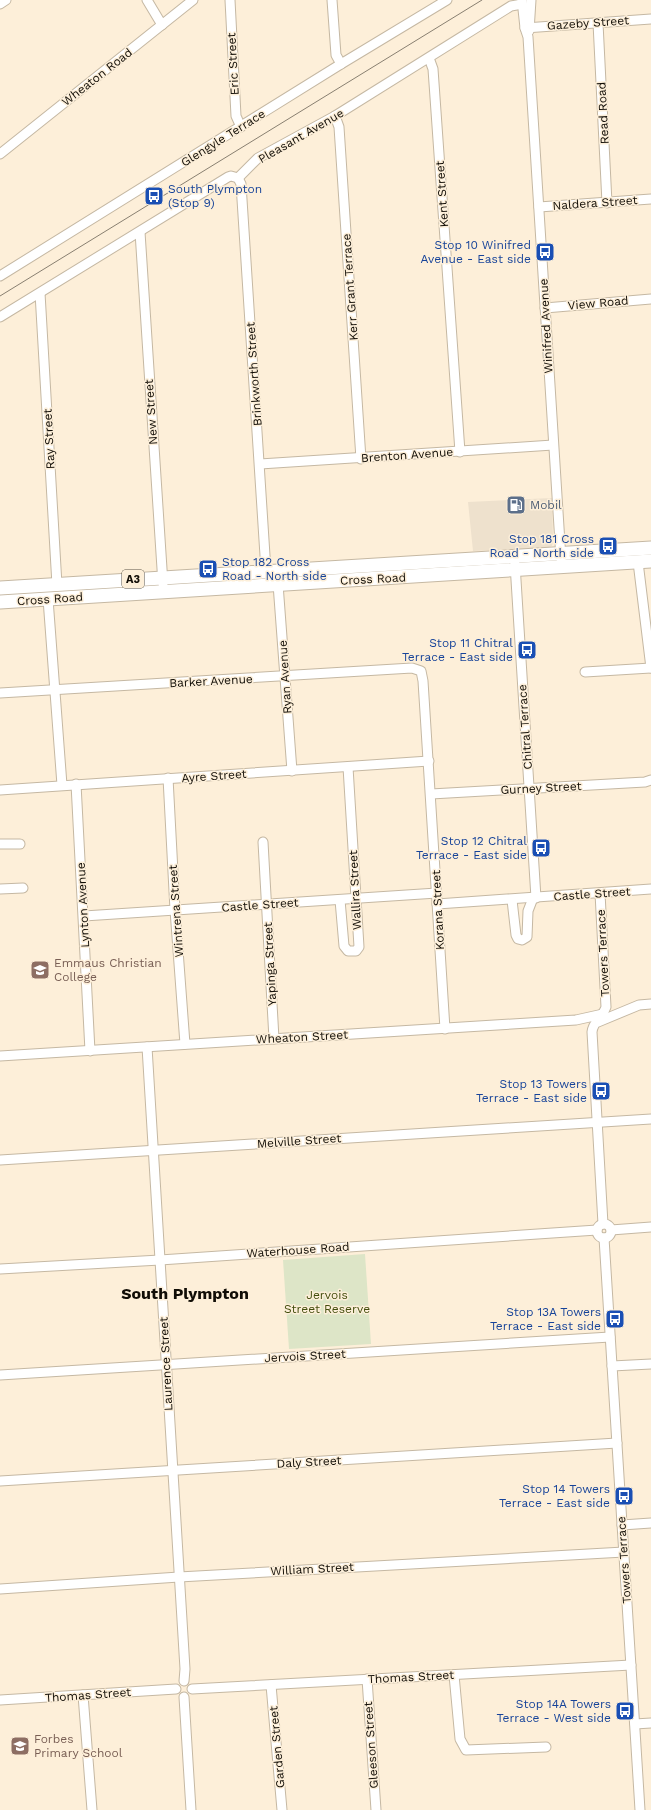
<svg xmlns="http://www.w3.org/2000/svg" width="651" height="1810" viewBox="0 0 651 1810" font-family="'Work Sans',sans-serif">
	<style>
		.commercial { fill: #eee1cd }
		.green { fill: #dde5c7 }
		.lines { fill: none; stroke-linecap: round; stroke-linejoin: round }
		.minor-casing { stroke: #c5b8a3; stroke-width: 11 }
		.highway-casing { stroke: #c5b8a3; stroke-width: 15 }
		.minor { stroke: #fff; stroke-width: 9 }
		.highway { stroke: #fff; stroke-width: 13 }
		.tram { stroke: #887f70; stroke-width: 1 }
		.labels { text-anchor: middle; dominant-baseline: central; stroke-width: 3; stroke-linejoin: round; paint-order: stroke }
		.shield { fill: #fdefd9; stroke: #585145; stroke-width: 1 }
		.shield-label { font-size: 11px; font-weight: bold; fill: #110d06 }
		.street-label { font-size: 12px; fill: #110d06; stroke: #fdefd9 }
		.transit-label { font-size: 12px; fill: #164399; stroke: #fdefd9; text-anchor: end }
		.service-label { font-size: 12px; fill: #4e5e75; stroke: #fdefd9; text-anchor: start }
		.education-label { font-size: 12px; fill: #785e54; stroke: #fdefd9; text-anchor: start }
		.park-label { font-size: 12px; fill: #434e0e; stroke: #fdefd9 }
		.district-label { font-size: 16px; font-weight: bold; fill: #110d06; stroke: #fdefd9 }
	</style>
	<rect width="100%" height="100%" fill="#fdefd9"/>
	<polygon class="commercial" points="552,498 553,541 552,546 547,548 473,551 468,502"/>
	<polygon class="green" points="365,1254 371,1344 289,1349 283,1260"/>
	<g class="lines">
		<defs>
			<g id="minor">
				<polyline points="147,0 162,25"/>
				<polyline points="230,0 236,116 241,127"/>
				<polyline points="332,0 336,55 341,64"/>
				<polyline points="522,0 525,28 528,37 561,559"/>
				<polyline points="0,4 6,0"/>
				<polyline points="598,23 607,203"/>
				<polyline points="525,28 651,19"/>
				<polyline points="529,31 531,0"/>
				<polyline points="429,58 433,69 460,452"/>
				<polyline points="335,116 339,127 361,459"/>
				<polyline points="0,154 193,0"/>
				<polyline points="238,178 241,184 266,571"/>
				<polyline points="539,207 651,199"/>
				<polyline points="140,232 163,584"/>
				<polyline points="0,276 341,64 447,0"/>
				<polyline points="40,293 57,585"/>
				<polyline points="545,308 651,299"/>
				<polyline points="0,317 228,177 231,176 238,178 258,158 335,116 511,6 522,4"/>
				<polyline points="260,464 553,445"/>
				<polyline points="638,562 651,668"/>
				<polyline points="515,564 536,898"/>
				<polyline points="278,584 292,771"/>
				<polyline points="48,599 62,785"/>
				<polyline points="585,672 651,668"/>
				<polyline points="0,693 412,668 421,671 423,681 445,1029"/>
				<polyline points="168,778 175,910 185,1044"/>
				<polyline points="76,784 90,1051"/>
				<polyline points="0,790 429,761"/>
				<polyline points="431,794 645,782 651,780"/>
				<polyline points="263,842 274,1039"/>
				<polyline points="0,844 20,844"/>
				<polyline points="0,889 23,888"/>
				<path d="M600,893L606,1007C603,1017 593,1021 592,1032L603,1224"/>
				<polyline points="340,900 344,946 348,951 356,951 359,947 348,767"/>
				<polyline points="512,900 516,935 518,939 522,940 527,937 528,911 533,898"/>
				<polyline points="437,904 651,889"/>
				<polyline points="84,916 437,893"/>
				<polyline points="598,1022 639,1005 651,1004"/>
				<polyline points="147,1047 185,1669 184,1681"/>
				<polyline points="0,1056 576,1020 603,1014"/>
				<polyline points="0,1160 651,1119"/>
				<circle cx="604" cy="1231" r="7"/>
				<polyline points="611,1230 651,1227"/>
				<polyline points="604,1238 640,1810"/>
				<polyline points="0,1269 160,1260 597,1230"/>
				<polyline points="612,1366 651,1364"/>
				<polyline points="0,1375 610,1337"/>
				<polyline points="0,1481 617,1443"/>
				<polyline points="622,1525 651,1523"/>
				<polyline points="0,1589 179,1577 624,1552"/>
				<polyline points="454,1675 460,1739 466,1750 546,1747"/>
				<polyline points="367,1679 376,1810"/>
				<polyline points="271,1685 282,1810"/>
				<polyline points="192,1689 631,1665"/>
				<polyline points="83,1695 92,1810"/>
				<polyline points="184,1697 191,1810"/>
				<polyline points="0,1700 176,1689"/>
				<polyline points="635,1724 651,1723"/>
			</g>
			<g id="highway">
				<polyline points="0,588 651,548"/>
				<polyline points="0,602 651,561"/>
			</g>
		</defs>
		<use href="#minor" class="minor-casing"/>
		<use href="#highway" class="highway-casing"/>
		<use href="#minor" class="minor"/>
		<use href="#highway" class="highway"/>
		<polyline class="tram" points="0,296 482,0"/>
	</g>
	<defs>
		<symbol id="bus-square" viewBox="-11 -11 22 22"><rect x="-9" y="-9" width="18" height="18" rx="4" fill="#1a4fb4" stroke="#fdefd9"/><path d="M-5-6H5V4H4V6H2V4H-2V6H-4V4H-5ZM-3.5-4V0h7V-4ZM-3.5 1.2v1.5H-2V1.2ZM2 1.2v1.5H3.5V1.2Z" fill="#fff"/></symbol>
		<symbol id="fuel-square" viewBox="-11 -11 22 22"><rect x="-9" y="-9" width="18" height="18" rx="4" fill="#5c6f8a" stroke="#fdefd9"/><path d="M-5.5-6h7V0h2V4h1.3V-2.5L3-4.5l.8-.8L6-3V5H2.5V1h-1V6h-7ZM-4.2-4.7v3.2H.2V-4.7Z" fill="#fff"/></symbol>
		<symbol id="school-square" viewBox="-11 -11 22 22"><rect x="-9" y="-9" width="18" height="18" rx="4" fill="#8d6e63" stroke="#fdefd9"/><path d="M0-5L7-2L0 1L-7-2ZM-4 1L0 2.5L4 1V4Q0 6-4 4Z" fill="#fff"/></symbol>
	</defs>
	<g fill-rule="evenodd">
		<use href="#bus-square" x="143" y="185" width="22" height="22"/>
		<use href="#bus-square" x="534" y="241" width="22" height="22"/>
		<use href="#fuel-square" x="505" y="494" width="22" height="22"/>
		<use href="#bus-square" x="597" y="535" width="22" height="22"/>
		<use href="#bus-square" x="197" y="558" width="22" height="22"/>
		<use href="#bus-square" x="516" y="639" width="22" height="22"/>
		<use href="#bus-square" x="530" y="837" width="22" height="22"/>
		<use href="#school-square" x="29" y="959" width="22" height="22"/>
		<use href="#bus-square" x="590" y="1080" width="22" height="22"/>
		<use href="#bus-square" x="604" y="1308" width="22" height="22"/>
		<use href="#bus-square" x="613" y="1485" width="22" height="22"/>
		<use href="#bus-square" x="614" y="1700" width="22" height="22"/>
		<use href="#school-square" x="9" y="1735" width="22" height="22"/>
	</g>
	<g class="labels">
		<rect class="shield" x="122" y="570" width="22" height="18" rx="3"/>
		<g class="shield-label">
			<text x="133" y="579">A3</text>
		</g>
		<g class="street-label">
			<text transform="translate(588 23) rotate(-4)">Gazeby Street</text>
			<text transform="translate(233 64) rotate(-93)">Eric Street</text>
			<text transform="translate(97 77) rotate(-38)">Wheaton Road</text>
			<text transform="translate(603 113) rotate(-93)">Read Road</text>
			<text transform="translate(301 136) rotate(-30)">Pleasant Avenue</text>
			<text transform="translate(223 138) rotate(-32)">Glengyle Terrace</text>
			<text transform="translate(442 194) rotate(-94)">Kent Street</text>
			<text transform="translate(595 203) rotate(-4)">Naldera Street</text>
			<text transform="translate(350 287) rotate(-94)">Kerr Grant Terrace</text>
			<text transform="translate(598 303) rotate(-5)">View Road</text>
			<text transform="translate(546 326) rotate(-93)">Winifred Avenue</text>
			<text transform="translate(254 374) rotate(-94)">Brinkworth Street</text>
			<text transform="translate(151 412) rotate(-94)">New Street</text>
			<text transform="translate(49 439) rotate(-93)">Ray Street</text>
			<text transform="translate(407 455) rotate(-4)">Brenton Avenue</text>
			<text transform="translate(373 579) rotate(-3)">Cross Road</text>
			<text transform="translate(50 599) rotate(-4)">Cross Road</text>
			<text transform="translate(285 677) rotate(-94)">Ryan Avenue</text>
			<text transform="translate(211 681) rotate(-3)">Barker Avenue</text>
			<text transform="translate(525 727) rotate(-94)">Chitral Terrace</text>
			<text transform="translate(214 776) rotate(-4)">Ayre Street</text>
			<text transform="translate(541 788) rotate(-3)">Gurney Street</text>
			<text transform="translate(355 890) rotate(-93)">Wallira Street</text>
			<text transform="translate(592 894) rotate(-4)">Castle Street</text>
			<text transform="translate(83 905) rotate(-93)">Lynton Avenue</text>
			<text transform="translate(260 905) rotate(-4)">Castle Street</text>
			<text transform="translate(438 910) rotate(-93)">Korana Street</text>
			<text transform="translate(176 911) rotate(-94)">Wintrena Street</text>
			<text transform="translate(603 953) rotate(-93)">Towers Terrace</text>
			<text transform="translate(270 964) rotate(-93)">Yapinga Street</text>
			<text transform="translate(302 1037) rotate(-3)">Wheaton Street</text>
			<text transform="translate(299 1141) rotate(-4)">Melville Street</text>
			<text transform="translate(298 1250) rotate(-4)">Waterhouse Road</text>
			<text transform="translate(305 1356) rotate(-3)">Jervois Street</text>
			<text transform="translate(166 1364) rotate(-93)">Laurence Street</text>
			<text transform="translate(309 1462) rotate(-3)">Daly Street</text>
			<text transform="translate(624 1560) rotate(-94)">Towers Terrace</text>
			<text transform="translate(312 1569) rotate(-3)">William Street</text>
			<text transform="translate(411 1677) rotate(-3)">Thomas Street</text>
			<text transform="translate(88 1695) rotate(-4)">Thomas Street</text>
			<text transform="translate(371 1745) rotate(-94)">Gleeson Street</text>
			<text transform="translate(277 1747) rotate(-95)">Garden Street</text>
		</g>
		<g class="transit-label">
			<text x="168" y="189" text-anchor="start">South Plympton<tspan x="168" dy="14">(Stop 9)</tspan></text>
			<text x="531" y="245">Stop 10 Winifred<tspan x="531" dy="14">Avenue - East side</tspan></text>
			<text x="594" y="539">Stop 181 Cross<tspan x="594" dy="14">Road - North side</tspan></text>
			<text x="222" y="562" text-anchor="start">Stop 182 Cross<tspan x="222" dy="14">Road - North side</tspan></text>
			<text x="513" y="643">Stop 11 Chitral<tspan x="513" dy="14">Terrace - East side</tspan></text>
			<text x="527" y="841">Stop 12 Chitral<tspan x="527" dy="14">Terrace - East side</tspan></text>
			<text x="587" y="1084">Stop 13 Towers<tspan x="587" dy="14">Terrace - East side</tspan></text>
			<text x="601" y="1312">Stop 13A Towers<tspan x="601" dy="14">Terrace - East side</tspan></text>
			<text x="610" y="1489">Stop 14 Towers<tspan x="610" dy="14">Terrace - East side</tspan></text>
			<text x="611" y="1704">Stop 14A Towers<tspan x="611" dy="14">Terrace - West side</tspan></text>
		</g>
		<g class="service-label">
			<text x="530" y="505">Mobil</text>
		</g>
		<g class="education-label">
			<text x="54" y="963">Emmaus Christian<tspan x="54" dy="14">College</tspan></text>
			<text x="34" y="1739">Forbes<tspan x="34" dy="14">Primary School</tspan></text>
		</g>
		<g class="park-label">
			<text x="327" y="1295">Jervois<tspan x="327" dy="14">Street Reserve</tspan></text>
		</g>
		<g class="district-label">
			<text x="185" y="1293">South Plympton</text>
		</g>
	</g>
</svg>
